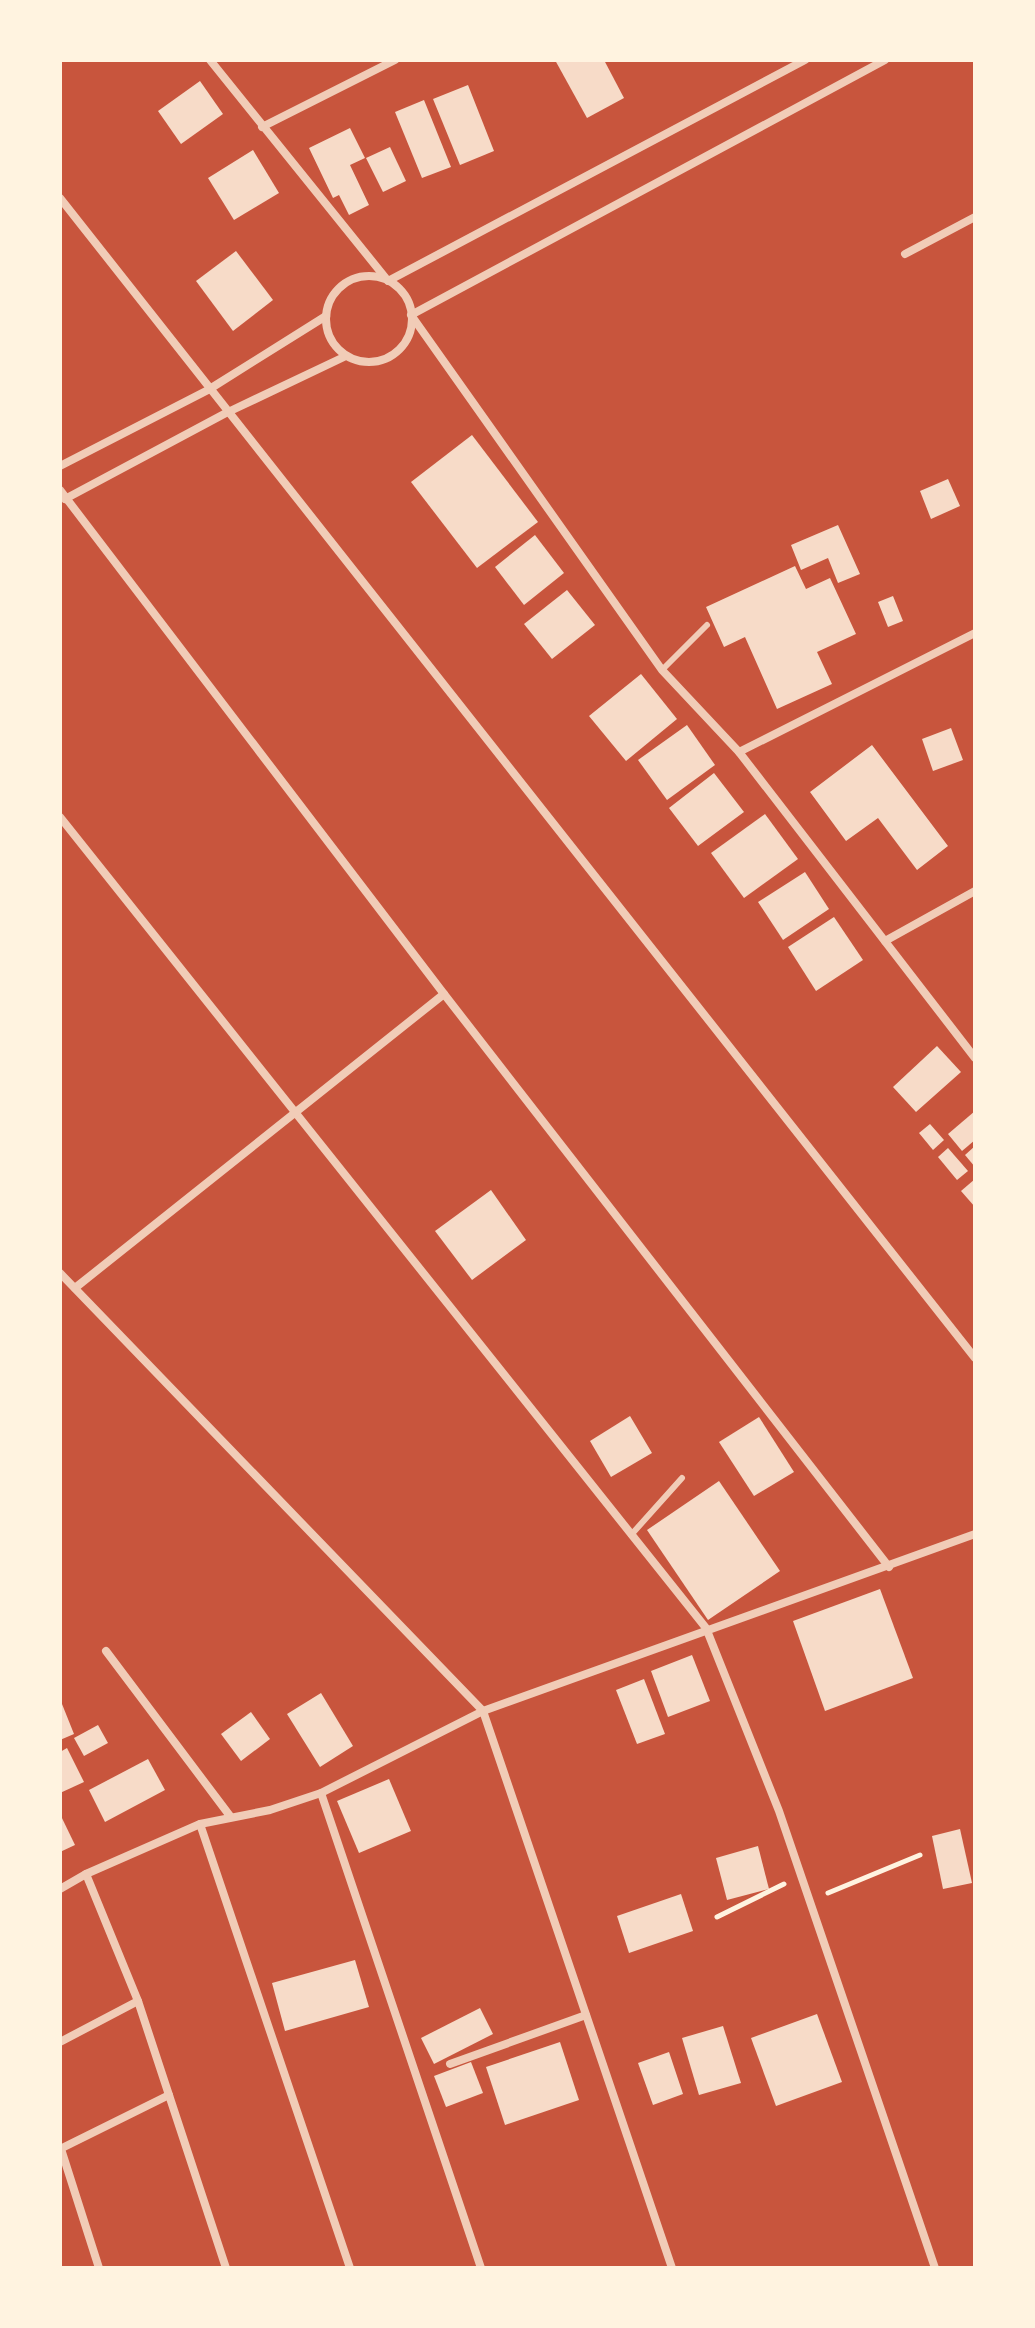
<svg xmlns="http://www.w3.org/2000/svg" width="1035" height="2328" viewBox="0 0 1035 2328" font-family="'Times New Roman',serif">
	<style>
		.building { fill: #f7dbc8 }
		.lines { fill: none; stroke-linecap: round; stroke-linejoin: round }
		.path { stroke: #fff3e0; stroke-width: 5 }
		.service { stroke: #f1ccb7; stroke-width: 6 }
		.minor { stroke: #f1ccb7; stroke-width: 8 }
	</style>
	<rect width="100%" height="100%" fill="#c8553d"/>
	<g class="building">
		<polygon points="555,60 604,60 624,98 587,118"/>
		<polygon points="200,81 223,114 181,144 158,111"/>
		<polygon points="468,85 494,151 460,165 433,99"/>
		<polygon points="424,100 451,167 422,178 395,112"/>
		<polygon points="350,128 365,158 350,165 369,205 349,215 339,195 333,198 309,148"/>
		<polygon points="390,147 406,181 383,192 366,158"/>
		<polygon points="253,150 279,193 234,220 208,178"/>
		<polygon points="236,251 273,300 233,331 196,281"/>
		<polygon points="472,435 538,522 477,568 411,482"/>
		<polygon points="948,479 960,506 931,519 920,491"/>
		<polygon points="838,525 860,574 838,583 828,558 801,570 791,545"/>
		<polygon points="535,535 564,573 524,605 495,567"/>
		<polygon points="795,566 806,589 830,578 856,634 817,652 832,684 777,709 745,637 724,647 706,607"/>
		<polygon points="567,590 595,625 552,659 524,624"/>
		<polygon points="893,596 903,621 888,627 878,602"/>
		<polygon points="641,674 677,719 626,761 589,716"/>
		<polygon points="687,725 715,765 667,800 638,760"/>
		<polygon points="951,728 963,760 933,771 922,739"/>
		<polygon points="872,745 948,846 917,870 878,818 846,841 810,792"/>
		<polygon points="714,773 744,812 698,846 669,808"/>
		<polygon points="765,814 798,859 744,898 711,853"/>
		<polygon points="805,872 829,909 783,940 758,902"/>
		<polygon points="834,917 863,960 816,991 788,947"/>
		<polygon points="937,1046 961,1072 916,1112 893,1087"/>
		<polygon points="975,1111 975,1140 962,1151 948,1134"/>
		<polygon points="930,1124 944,1140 933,1150 919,1133"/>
		<polygon points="975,1146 975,1167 965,1155"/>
		<polygon points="948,1148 968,1171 957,1180 938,1157"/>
		<polygon points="975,1179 975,1207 961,1191"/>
		<polygon points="491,1190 526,1240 472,1280 435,1231"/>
		<polygon points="630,1416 652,1453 611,1477 590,1441"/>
		<polygon points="759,1417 794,1472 754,1496 719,1442"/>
		<polygon points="719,1481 780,1571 708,1620 647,1530"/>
		<polygon points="880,1589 913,1678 825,1711 793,1621"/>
		<polygon points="692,1655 710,1701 668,1717 651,1671"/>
		<polygon points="644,1679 665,1734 637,1744 616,1690"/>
		<polygon points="321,1693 353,1746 320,1767 287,1714"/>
		<polygon points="60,1699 74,1734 60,1740"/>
		<polygon points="251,1712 270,1739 241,1761 221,1734"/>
		<polygon points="98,1725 108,1743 84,1756 74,1738"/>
		<polygon points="67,1748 84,1782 60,1793 60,1752"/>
		<polygon points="148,1759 165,1790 105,1822 89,1790"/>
		<polygon points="389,1779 411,1831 359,1853 337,1801"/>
		<polygon points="60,1814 75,1845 60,1852"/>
		<polygon points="960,1829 972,1883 943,1889 932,1836"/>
		<polygon points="758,1846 769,1889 727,1900 716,1858"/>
		<polygon points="681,1894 693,1931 629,1953 617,1916"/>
		<polygon points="355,1960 369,2007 285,2031 272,1983"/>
		<polygon points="480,2008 493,2034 434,2064 421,2038"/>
		<polygon points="817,2014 842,2082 776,2106 751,2038"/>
		<polygon points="723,2026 741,2083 699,2095 682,2038"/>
		<polygon points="560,2042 579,2100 505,2125 486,2067"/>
		<polygon points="669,2052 683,2094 653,2105 638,2063"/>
		<polygon points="471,2062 483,2093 446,2107 434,2076"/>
	</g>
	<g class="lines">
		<g class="path">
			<polyline points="828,1893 920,1855"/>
			<polyline points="717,1917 784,1884"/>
		</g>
		<g class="service">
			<polyline points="662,670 707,625"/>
			<polyline points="631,1535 682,1478"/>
		</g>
		<g class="minor">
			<polyline points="210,60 388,281 805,60"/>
			<polyline points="885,60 411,315 662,670 739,752 975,1058"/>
			<polyline points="262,127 395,60"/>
			<polyline points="60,198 975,1358"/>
			<polyline points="905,254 975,217"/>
			<circle cx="369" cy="319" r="43"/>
			<polyline points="60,466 208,390 326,316"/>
			<polyline points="60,490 444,994 889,1567"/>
			<polyline points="65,499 226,413 346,356"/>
			<polyline points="739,752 975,633"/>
			<polyline points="60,817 706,1628 779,1811 935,2268"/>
			<polyline points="885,941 975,891"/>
			<polyline points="60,1273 483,1711 672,2268"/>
			<polyline points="75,1288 444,994"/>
			<polyline points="106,1651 230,1816"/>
			<polyline points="321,1793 481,2268"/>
			<polyline points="200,1824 350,2268"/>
			<polyline points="86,1874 138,2001 226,2268"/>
			<polyline points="60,1889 86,1874 200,1824 270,1810 321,1793 483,1711 975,1534"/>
			<polyline points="60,2042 138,2001"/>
			<polyline points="450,2064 586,2015"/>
			<polyline points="60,2149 169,2095"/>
			<polyline points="61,2149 99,2268"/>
		</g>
	</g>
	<rect width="1035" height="2328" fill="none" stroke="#fff3e0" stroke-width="124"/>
</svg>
